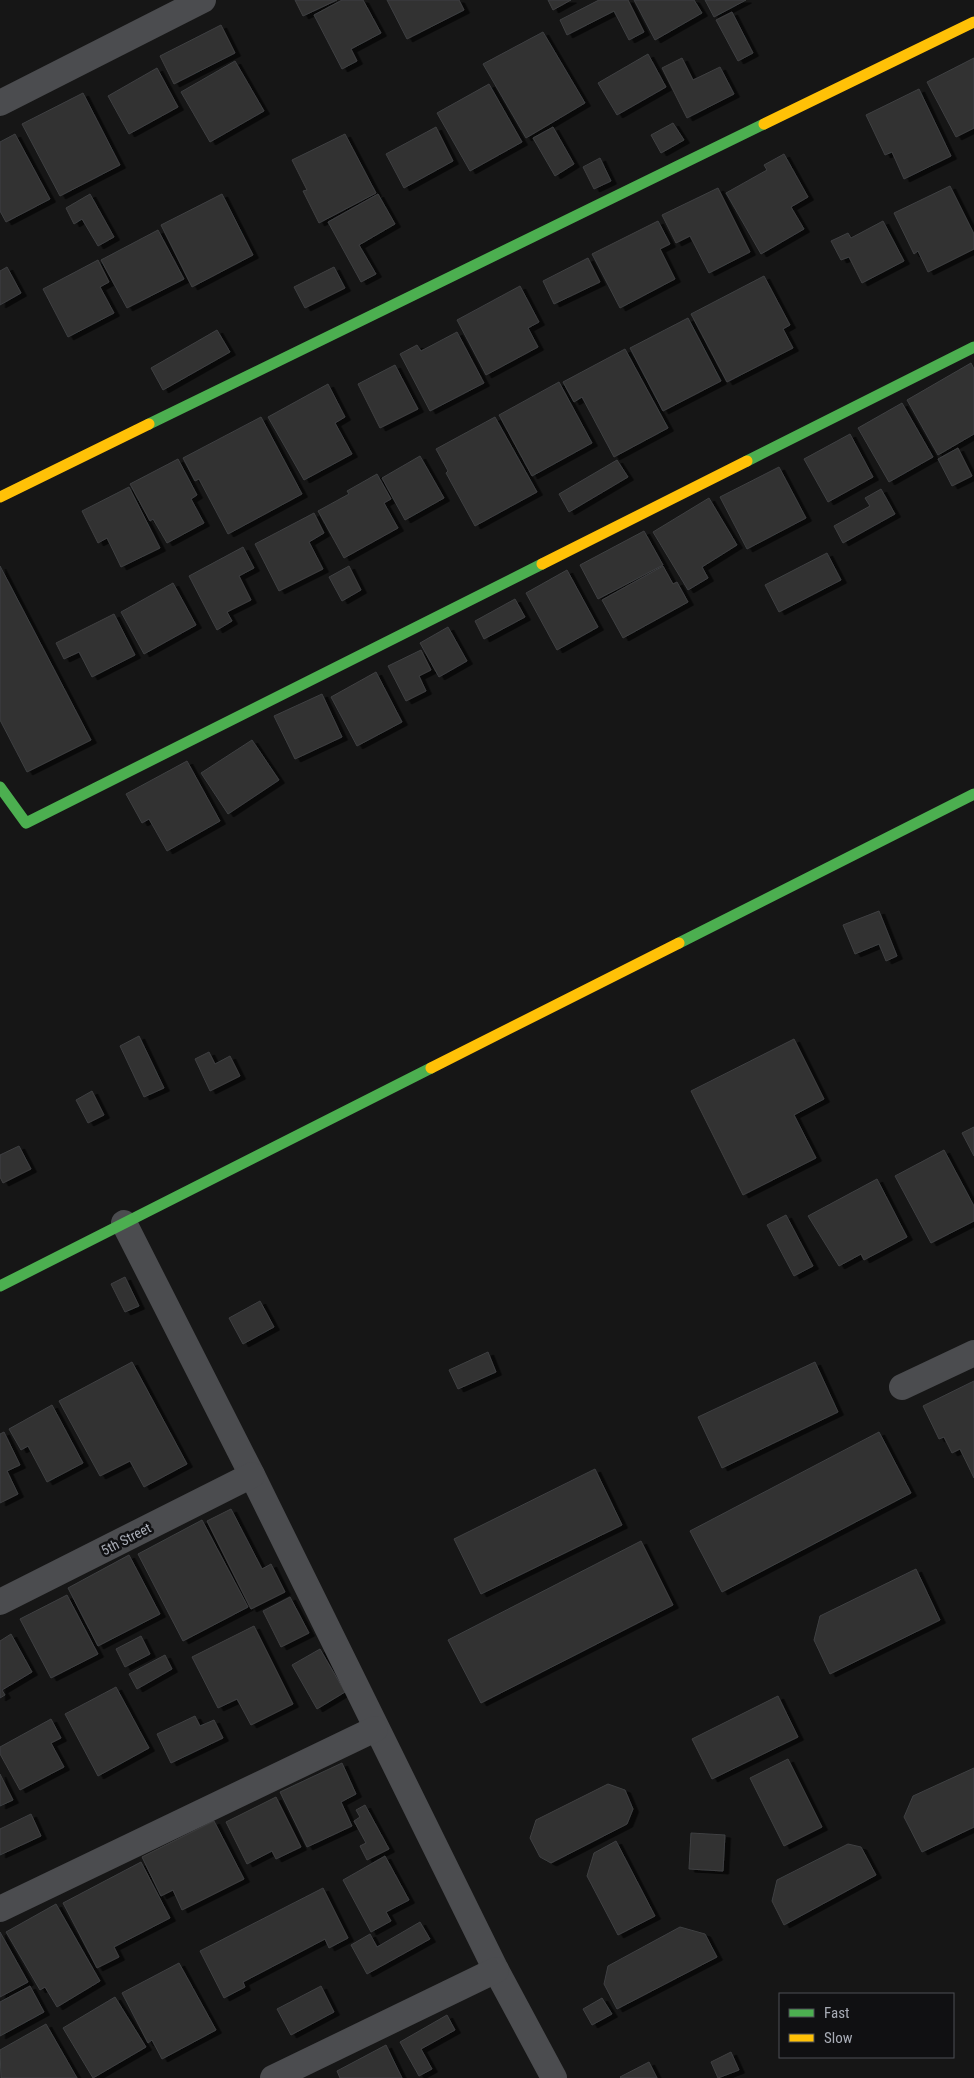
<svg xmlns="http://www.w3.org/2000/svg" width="974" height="2078" viewBox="0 0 974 2078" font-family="'Roboto Condensed',sans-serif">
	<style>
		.building { fill: #313132; stroke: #3f4042; filter: url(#shadow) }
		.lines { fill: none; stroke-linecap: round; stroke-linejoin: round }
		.street { stroke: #4b4c4f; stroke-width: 26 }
		.fast { stroke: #4caf50; stroke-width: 11 }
		.slow { stroke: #ffc107; stroke-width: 11 }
		.labels { text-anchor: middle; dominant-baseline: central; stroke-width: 5; stroke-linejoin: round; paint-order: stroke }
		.street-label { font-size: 14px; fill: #a8acb6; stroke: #101012 }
	</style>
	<defs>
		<filter id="shadow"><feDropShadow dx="5.5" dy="3" stdDeviation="0" flood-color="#0009"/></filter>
	</defs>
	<rect width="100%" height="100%" fill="#161616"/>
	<g class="building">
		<polygon points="295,0 337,0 303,16"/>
		<polygon points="342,0 363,0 381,33 351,49 357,61 342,69 314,15"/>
		<polygon points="387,0 459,0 464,10 407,39"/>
		<polygon points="548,0 571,0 553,10"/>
		<polygon points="599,0 628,0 644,32 629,40 614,11 567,35 560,20"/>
		<polygon points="634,0 694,0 702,13 655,40"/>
		<polygon points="705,0 746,0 714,17"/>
		<polygon points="732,12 753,53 738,61 716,20"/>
		<polygon points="221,25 235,53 174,84 160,56"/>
		<polygon points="543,32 585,103 526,138 483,64"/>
		<polygon points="648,54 666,87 617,115 598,83"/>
		<polygon points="682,58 693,80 720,67 734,94 687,118 662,68"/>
		<polygon points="974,58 974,128 956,137 927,82"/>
		<polygon points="235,61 264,111 210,142 181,92"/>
		<polygon points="157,68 178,107 129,134 108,96"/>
		<polygon points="489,84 522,142 470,171 437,113"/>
		<polygon points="919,89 951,156 904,179 892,152 885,155 866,115"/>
		<polygon points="83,93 120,165 60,196 22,124"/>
		<polygon points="673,123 684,140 661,153 651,135"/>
		<polygon points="436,127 453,161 404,188 386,154"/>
		<polygon points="553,127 574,164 555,176 533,138"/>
		<polygon points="15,134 50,199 6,222 0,211 0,142"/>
		<polygon points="345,134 376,193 319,223 303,191 307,190 292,160"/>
		<polygon points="784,154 808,197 791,207 804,229 761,254 726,193 767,170 764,165"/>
		<polygon points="600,158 611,181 594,189 583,167"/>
		<polygon points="950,186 974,234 974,249 928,272 918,251 914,254 894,213"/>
		<polygon points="718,188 750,252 709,273 690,236 676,243 662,215"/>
		<polygon points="90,194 114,237 98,246 82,219 74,224 66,208"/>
		<polygon points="222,194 253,255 192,287 161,225"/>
		<polygon points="378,194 395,224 359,245 376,274 361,282 328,222"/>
		<polygon points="658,221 670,244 660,249 675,279 620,308 592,254"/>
		<polygon points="883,221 904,261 862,283 849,257 841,260 831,241 848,233 851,238"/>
		<polygon points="158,230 184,279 127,308 101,260"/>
		<polygon points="588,258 600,282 554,304 543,281"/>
		<polygon points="98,260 109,282 100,287 114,313 68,337 43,289"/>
		<polygon points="7,267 21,293 0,305 0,271"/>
		<polygon points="334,267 345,288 305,308 294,287"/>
		<polygon points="764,276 790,325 783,329 793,348 727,382 691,314"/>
		<polygon points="520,286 539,322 528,328 538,347 486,375 457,320"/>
		<polygon points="688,318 721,381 663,411 630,348"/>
		<polygon points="217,330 230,352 163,390 151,368"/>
		<polygon points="457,332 484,383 430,411 400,354 417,345 421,351"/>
		<polygon points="625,349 668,428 614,457 582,397 574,402 563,382"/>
		<polygon points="971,363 974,369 974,434 938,455 907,400"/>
		<polygon points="395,365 418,409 380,428 358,384"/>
		<polygon points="559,382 592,443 532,476 499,415"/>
		<polygon points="328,384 345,417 335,423 352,454 304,480 268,417"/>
		<polygon points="902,403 933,457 889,482 858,428"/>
		<polygon points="261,417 302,494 228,534 199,479 195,481 183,458"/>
		<polygon points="495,417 537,492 475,526 446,473 448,471 436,449"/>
		<polygon points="850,434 873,477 828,502 804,459"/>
		<polygon points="958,448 972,476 952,486 938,459"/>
		<polygon points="420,456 444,498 405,520 382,478"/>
		<polygon points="178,459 197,495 191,499 204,523 167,543 153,519 150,521 130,484"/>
		<polygon points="617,460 628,477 569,512 559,494"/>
		<polygon points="779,467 806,518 747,549 720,497"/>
		<polygon points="377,474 391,499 384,503 398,528 344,558 318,511 349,494 347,491"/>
		<polygon points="129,487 160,548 121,567 107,538 98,543 82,511"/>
		<polygon points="881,489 895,514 843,543 834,526 870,506 865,498"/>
		<polygon points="709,498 737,545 702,567 708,578 688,590 653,532"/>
		<polygon points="314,513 324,533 309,542 323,569 279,591 255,544"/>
		<polygon points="644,531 663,565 598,599 580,565"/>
		<polygon points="243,547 254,568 239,576 251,600 227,612 232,621 217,630 189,576"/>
		<polygon points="827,553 841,580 779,612 765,585"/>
		<polygon points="0,566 91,740 27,772 0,720"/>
		<polygon points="349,566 361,590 342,601 329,577"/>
		<polygon points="663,566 673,584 677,582 688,602 623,638 602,600"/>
		<polygon points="567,570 598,627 557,650 526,593"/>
		<polygon points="173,583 196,625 144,654 121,612"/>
		<polygon points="515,599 525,617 484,639 475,621"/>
		<polygon points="114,614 135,655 92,677 79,652 64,659 56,643"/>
		<polygon points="448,627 467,661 439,677 420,643"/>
		<polygon points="421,650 431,670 419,676 426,691 406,701 388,666"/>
		<polygon points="376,672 402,722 357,746 331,697"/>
		<polygon points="322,694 342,737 295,759 274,716"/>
		<polygon points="252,740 279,780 228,814 201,773"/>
		<polygon points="187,761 220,821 167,851 149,819 142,823 126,794"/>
		<polygon points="879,911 897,956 886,961 879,944 855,954 843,925"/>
		<polygon points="139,1036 164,1088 144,1097 120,1046"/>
		<polygon points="794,1039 824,1099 794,1115 816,1158 743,1195 691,1091"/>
		<polygon points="209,1052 215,1064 230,1056 240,1076 210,1091 195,1059"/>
		<polygon points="92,1091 104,1115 88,1123 76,1100"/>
		<polygon points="974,1127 974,1156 962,1133"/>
		<polygon points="19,1146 31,1169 3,1183 0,1177 0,1155"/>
		<polygon points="944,1150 974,1206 974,1221 931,1243 895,1176"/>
		<polygon points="877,1179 907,1237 864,1260 861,1254 839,1266 808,1216"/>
		<polygon points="786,1215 813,1266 794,1276 767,1225"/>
		<polygon points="125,1277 139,1306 125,1312 111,1284"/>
		<polygon points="260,1301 274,1327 243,1344 229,1318"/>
		<polygon points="488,1352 496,1372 458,1389 449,1370"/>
		<polygon points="132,1362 187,1464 144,1487 130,1461 100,1476 59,1401"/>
		<polygon points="815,1362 838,1412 722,1468 698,1417"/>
		<polygon points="974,1381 974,1478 960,1449 952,1453 944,1437 939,1439 923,1406"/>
		<polygon points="52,1405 83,1463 47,1482 28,1446 21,1450 9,1429"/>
		<polygon points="4,1432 20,1465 7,1471 18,1494 0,1503 0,1434"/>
		<polygon points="879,1432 911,1493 722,1592 690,1531"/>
		<polygon points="595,1469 622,1525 481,1594 454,1539"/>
		<polygon points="231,1509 262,1569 271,1564 285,1592 251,1609 207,1521"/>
		<polygon points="202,1520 248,1607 183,1641 138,1554"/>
		<polygon points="641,1541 673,1605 481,1703 448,1640"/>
		<polygon points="129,1555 160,1614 98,1646 68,1588"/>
		<polygon points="916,1569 940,1620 830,1674 814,1640 820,1616"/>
		<polygon points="67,1595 98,1654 51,1678 20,1619"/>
		<polygon points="290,1597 309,1633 281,1647 263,1611"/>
		<polygon points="254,1626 293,1704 251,1725 237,1699 218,1708 192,1657"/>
		<polygon points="11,1634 32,1672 2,1690 5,1695 0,1698 0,1641"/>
		<polygon points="141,1636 150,1654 125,1667 116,1649"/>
		<polygon points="320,1649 345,1692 317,1709 292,1665"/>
		<polygon points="165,1655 172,1669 137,1689 129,1674"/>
		<polygon points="116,1687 149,1748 98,1776 65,1714"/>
		<polygon points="778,1696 798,1737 712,1779 692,1739"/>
		<polygon points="195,1716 200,1726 214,1720 223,1738 171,1763 157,1734"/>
		<polygon points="51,1719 61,1738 51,1743 64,1767 20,1790 0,1754 0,1747"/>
		<polygon points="788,1759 822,1827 784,1846 750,1778"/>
		<polygon points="342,1763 356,1794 341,1802 352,1826 307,1847 280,1792"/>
		<polygon points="974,1768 974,1827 922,1852 904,1817 913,1796"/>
		<polygon points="0,1774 13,1800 0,1806"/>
		<polygon points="608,1784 625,1790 633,1809 627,1824 551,1863 540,1857 530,1838 536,1820"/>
		<polygon points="276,1797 301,1847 276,1859 272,1851 247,1864 226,1822"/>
		<polygon points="365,1805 389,1849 367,1860 360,1846 366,1843 354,1821 360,1817 356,1810"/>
		<polygon points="31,1814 41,1836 0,1855 0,1829"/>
		<polygon points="214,1821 244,1879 182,1910 173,1890 161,1896 142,1857"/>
		<polygon points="691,1833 725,1835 723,1871 689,1869"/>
		<polygon points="616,1841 655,1916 618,1935 587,1876 594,1853"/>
		<polygon points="848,1844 861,1847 876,1875 784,1925 772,1901 777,1880"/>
		<polygon points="385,1856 409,1900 386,1912 391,1921 371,1932 343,1880"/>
		<polygon points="141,1862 170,1918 114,1947 119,1957 97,1968 63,1903"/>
		<polygon points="323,1888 348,1938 329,1948 325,1939 243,1982 245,1987 224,1998 200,1951"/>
		<polygon points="56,1904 100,1981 57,2007 45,1987 40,1990 6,1932"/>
		<polygon points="420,1922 430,1939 367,1974 351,1945 370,1934 377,1947"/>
		<polygon points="680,1927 705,1934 717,1957 617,2009 604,1984 608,1966"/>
		<polygon points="0,1932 28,1982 0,1997"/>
		<polygon points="179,1963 216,2030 162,2059 152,2040 148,2043 122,1993"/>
		<polygon points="30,1986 44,2012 0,2036 0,2002"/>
		<polygon points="321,1986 334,2012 291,2035 277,2009"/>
		<polygon points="115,1997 146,2047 93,2078 63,2028"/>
		<polygon points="602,1998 612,2014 592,2025 583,2009"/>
		<polygon points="447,2015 455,2030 421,2049 432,2069 419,2076 400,2042"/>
		<polygon points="46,2024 77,2078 1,2078 0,2050"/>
		<polygon points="386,2045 402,2078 340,2078 337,2071"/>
		<polygon points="731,2052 739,2070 718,2078 711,2062"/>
		<polygon points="649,2062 657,2078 621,2078 620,2077"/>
	</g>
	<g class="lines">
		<g class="street">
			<polyline points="0,103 203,0"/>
			<polyline points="124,1223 252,1475 496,1970 554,2078"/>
			<polyline points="902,1387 974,1353"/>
			<polyline points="0,1602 252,1475"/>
			<polyline points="0,1909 375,1729"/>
			<polyline points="273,2078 496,1970"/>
		</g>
		<g class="fast">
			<polyline points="149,424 764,124"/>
			<polyline points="747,461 974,347"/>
			<polyline points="0,787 26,823 542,564"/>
			<polyline points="679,943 974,794"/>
			<polyline points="0,1286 431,1068"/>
		</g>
		<g class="slow">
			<polyline points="764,124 974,22"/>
			<polyline points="0,497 149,424"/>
			<polyline points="542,564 747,461"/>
			<polyline points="431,1068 679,943"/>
		</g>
	</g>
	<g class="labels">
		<g class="street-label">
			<text transform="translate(126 1539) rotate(-27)">5th Street</text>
		</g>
	</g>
	<rect x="779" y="1993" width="175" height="65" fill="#101012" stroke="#4d4e54"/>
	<rect x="789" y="2009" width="25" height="8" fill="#4caf50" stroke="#4d4e54"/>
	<text x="824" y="2018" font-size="15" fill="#a8acb6">Fast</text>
	<rect x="789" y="2034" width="25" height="8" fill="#ffc107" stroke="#4d4e54"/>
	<text x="824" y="2043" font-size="15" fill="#a8acb6">Slow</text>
</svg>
